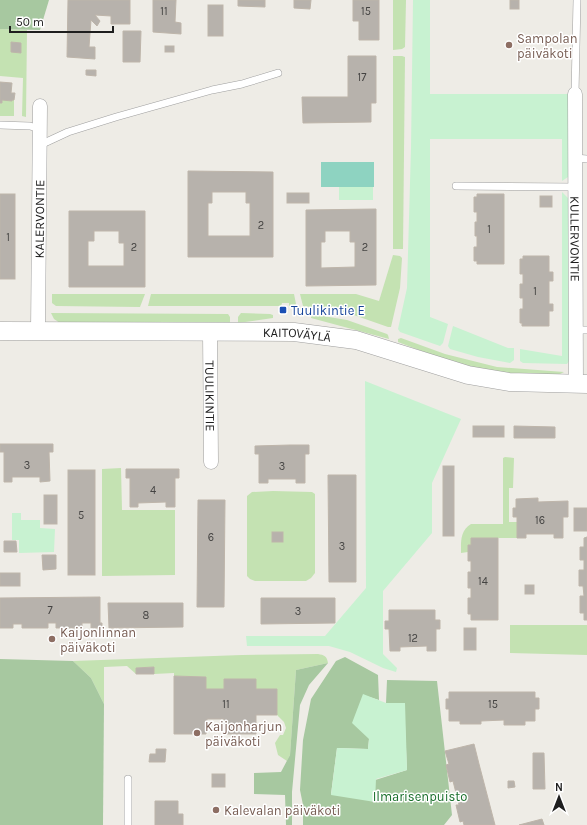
<svg xmlns="http://www.w3.org/2000/svg" width="587" height="825" viewBox="0 0 587 825" font-family="Karla,sans-serif">
	<style>
		.grass { fill: #c4e2b2 }
		.forest { fill: #a7c8a0 }
		.park { fill: #c8f2d1 }
		.pitch { fill: #8ed3c1 }
		.building { fill: #b7b2ac; stroke: #beb5aa; fill-rule: evenodd }
		.lines { fill: none; stroke-linecap: round; stroke-linejoin: round }
		.service-casing { stroke: #9f9f9f; stroke-width: 8 }
		.minor-casing { stroke: #9f9f9f; stroke-width: 15 }
		.tertiary-casing { stroke: #9f9f9f; stroke-width: 19 }
		.service { stroke: #fff; stroke-width: 7 }
		.minor { stroke: #fff; stroke-width: 14 }
		.tertiary { stroke: #fff; stroke-width: 18 }
		.education-dot { fill: #8d6e63; stroke: #fff; stroke-width: 1.5 }
		.transit-dot { fill: #1a4fb4; stroke: #fff; stroke-width: 1.5 }
		.labels { text-anchor: middle; dominant-baseline: central; stroke-width: 3; stroke-linejoin: round; paint-order: stroke }
		.number-label { font-size: 11px; fill: #444342 }
		.education-label { font-size: 13px; fill: #785e54; stroke: #fff; text-anchor: start }
		.street-label { font-size: 13px; fill: #1e1e1e; stroke: #fff }
		.transit-label { font-size: 13px; fill: #164399; stroke: #fff; text-anchor: start }
		.park-label { font-size: 13px; fill: #196f2b; stroke: #fff }
	</style>
	<rect width="100%" height="100%" fill="#eeece6"/>
	<g class="grass">
		<polygon points="393,0 406,0 405,47 402,49 393,50"/>
		<polygon points="0,29 27,30 26,117 22,116 23,78 0,76"/>
		<polygon points="393,56 402,56 405,57 403,249 393,249"/>
		<polygon points="2,100 14,100 14,116 0,116 0,103"/>
		<polygon points="393,255 400,256 402,258 400,288 391,327 388,327 348,313 326,309 303,306 300,294 356,294 379,301"/>
		<polygon points="52,294 145,294 140,307 56,306 52,303"/>
		<polygon points="151,294 294,294 296,304 294,307 289,306 289,303 282,303 281,306 148,306"/>
		<polygon points="51,313 228,314 230,317 230,323 60,323 54,319"/>
		<polygon points="241,313 270,314 273,315 273,318 238,323 238,317"/>
		<polygon points="311,314 347,320 387,334 388,335 389,339 311,318"/>
		<polygon points="401,338 445,354 497,367 564,372 556,376 517,375 476,368 442,359 398,342 398,339"/>
		<path d="M505,457L514,458L513,488H509V522H517V538H471V545H468V552L461,553C461,541 460,531 471,524H503V458Z"/>
		<polygon points="121,468 122,510 175,510 175,575 102,576 102,469"/>
		<polygon points="273,491 312,492 315,494 315,573 311,578 306,581 255,581 250,579 247,576 247,496 252,492"/>
		<polygon points="510,625 587,625 587,655 510,653"/>
		<path d="M318,654C324,655 327,656 328,663L296,670L290,755L287,761L278,755L275,743L280,735H283L286,728L284,722L277,715V689H206V677L174,676V673L154,674V667L136,668V674L127,666L104,667V704L91,678L73,661L242,655Z"/>
	</g>
	<g class="forest">
		<polygon points="0,0 49,0 40,30 0,29"/>
		<polygon points="345,657 378,675 379,700 363,695 369,739 368,749 337,748 331,794 407,770 404,703 386,703 387,680 437,681 452,815 444,825 303,825 303,805 300,790 303,740 311,699 336,661"/>
		<polygon points="0,659 73,661 91,678 104,704 103,825 0,825"/>
		<polygon points="328,663 309,685 300,705 292,792 292,825 286,825 285,795 254,794 254,773 281,772 290,755 296,670"/>
	</g>
	<g class="park">
		<polygon points="413,0 430,0 430,94 569,94 568,177 562,181 562,139 430,139 430,317 448,324 443,343 440,346 400,332 398,329 407,288 411,148"/>
		<rect x="339" y="187" width="34" height="13"/>
		<polygon points="562,192 569,199 569,361 567,364 523,363 520,361 520,349 562,356"/>
		<polygon points="453,326 508,348 514,348 514,360 510,363 478,357 450,349 448,346"/>
		<polygon points="365,381 461,419 432,483 432,533 383,591 383,654 397,668 396,672 383,668 350,652 329,646 247,646 246,636 325,636 366,588"/>
		<polygon points="12,513 21,513 21,520 40,520 40,528 55,529 54,552 19,553 19,540 12,540"/>
		<polygon points="363,694 386,703 405,703 407,770 376,779 375,802 331,795 337,748 368,749 369,739 352,723"/>
	</g>
	<rect class="pitch" x="321" y="162" width="53" height="25"/>
	<g class="building">
		<polygon points="68,0 130,0 130,24 111,24 111,16 95,15 100,21 97,26 91,20 89,47 95,47 95,59 67,57"/>
		<polygon points="153,0 176,0 175,22 181,23 181,34 153,32"/>
		<polygon points="238,0 265,0 265,7 238,6"/>
		<polygon points="294,0 311,0 310,9 294,8"/>
		<polygon points="353,0 379,0 379,40 359,40 359,21 353,21"/>
		<rect x="510" y="0" width="9" height="9"/>
		<rect x="208" y="5" width="15" height="31"/>
		<polygon points="123,31 141,31 140,62 123,62"/>
		<polygon points="11,42 21,43 21,53 11,52"/>
		<rect x="165" y="46" width="9" height="6"/>
		<polygon points="348,56 376,56 376,103 371,103 371,122 303,123 302,97 348,97"/>
		<polygon points="86,70 96,70 96,76 86,75"/>
		<polygon points="0,82 12,83 11,93 15,93 14,100 12,100 12,101 2,100 2,103 0,103"/>
		<path d="M188,171L273,172V257H188ZM212,192H246V203H250V236H208V203H212Z"/>
		<rect x="287" y="193" width="22" height="10"/>
		<rect x="0" y="194" width="15" height="85"/>
		<polygon points="477,194 504,194 504,264 477,264 477,261 474,261 474,247 477,247 477,236 475,236 475,222 477,222 477,212 474,212 474,197 477,197"/>
		<rect x="540" y="196" width="12" height="11"/>
		<path d="M376,209V285L306,286V210ZM325,231H350V242H355V267L321,268V242H325Z"/>
		<path d="M69,211H145V287H69ZM94,231H119V243H124V266H88V241H94Z"/>
		<polygon points="523,256 549,256 549,272 553,272 553,281 549,281 549,304 553,304 553,311 549,311 549,326 522,326 522,323 520,323 520,309 523,309 523,298 520,298 520,284 523,284 523,274 520,274 520,259 523,259"/>
		<rect x="473" y="426" width="31" height="11"/>
		<polygon points="514,426 555,427 555,438 514,438"/>
		<polygon points="0,444 53,444 53,452 49,452 50,481 40,482 40,477 12,477 12,482 4,482 4,452 0,452"/>
		<polygon points="290,445 309,445 309,454 305,454 305,483 296,483 296,479 268,479 268,483 259,483 259,454 255,454 255,446"/>
		<rect x="443" y="466" width="11" height="70"/>
		<polygon points="126,469 179,469 179,478 175,478 175,507 166,507 166,502 138,503 138,507 130,507 130,478 126,478"/>
		<rect x="68" y="470" width="27" height="105"/>
		<polygon points="328,475 356,475 356,582 329,582"/>
		<rect x="44" y="495" width="13" height="29"/>
		<polygon points="538,498 538,502 568,501 568,517 563,517 563,538 554,538 554,534 526,534 526,538 517,538 517,517 513,517 513,508 516,508 516,499"/>
		<polygon points="198,500 225,500 224,607 197,607"/>
		<rect x="574" y="508" width="13" height="23"/>
		<rect x="272" y="532" width="11" height="10"/>
		<polygon points="587,537 587,620 584,620 584,613 580,613 580,596 584,596 583,586 579,586 579,570 584,570 584,560 580,560 580,547 584,547 584,538"/>
		<polygon points="471,538 498,538 498,620 471,620 471,614 468,614 468,598 471,598 471,588 468,588 468,572 471,572 471,561 468,561 468,545 471,545"/>
		<polygon points="4,541 16,541 17,552 4,552"/>
		<polygon points="42,555 56,555 56,569 43,570"/>
		<rect x="0" y="573" width="20" height="13"/>
		<rect x="525" y="585" width="9" height="9"/>
		<polygon points="100,597 100,623 102,623 102,628 91,628 91,623 82,623 82,628 56,628 56,623 48,623 48,628 22,628 22,624 13,624 13,628 0,628 0,598"/>
		<polygon points="261,598 335,598 335,623 261,624"/>
		<polygon points="108,603 183,603 183,627 109,628"/>
		<polygon points="389,610 435,610 435,620 440,620 440,629 436,629 436,651 427,651 427,646 400,647 400,651 390,651 389,629 385,629 385,621 389,621"/>
		<rect x="464" y="628" width="12" height="22"/>
		<polygon points="154,667 154,674 136,674 136,668"/>
		<polygon points="174,676 206,677 206,689 224,689 224,679 256,679 256,689 277,689 277,715 256,715 256,734 224,734 224,719 207,719 206,734 174,734"/>
		<polygon points="449,692 535,692 535,698 539,698 539,709 535,709 535,721 525,721 525,725 504,725 504,720 481,721 481,724 460,724 460,721 449,721 449,709 446,709 446,699 449,699"/>
		<polygon points="474,744 479,764 495,825 464,825 463,821 460,822 456,805 459,805 453,781 450,782 446,765 449,764 445,751"/>
		<polygon points="156,749 166,749 165,762 149,762 150,754 156,754"/>
		<polygon points="533,753 544,753 545,789 533,789"/>
		<rect x="212" y="774" width="13" height="13"/>
		<polygon points="508,781 514,781 515,787 508,788"/>
		<polygon points="155,801 178,801 178,814 183,814 183,825 155,825"/>
		<polygon points="542,819 544,825 519,825"/>
	</g>
	<g class="lines">
		<defs>
			<g id="service">
				<polyline points="575,94 577,0"/>
				<polyline points="0,125 30,126 40,129"/>
				<polyline points="40,145 68,132 116,117 212,90 242,84 278,73"/>
				<polyline points="575,158 587,159"/>
				<polyline points="456,186 575,187"/>
				<polyline points="575,330 587,330"/>
				<polyline points="128,825 128,779"/>
			</g>
			<g id="minor">
				<path id="s1" d="M575,94L576,385"/>
				<path id="s2" d="M38,331L40,106"/>
				<path id="s3" d="M210,331L211,462"/>
			</g>
			<g id="tertiary">
				<path id="s4" d="M0,331L294,332L356,340L468,375L509,382L587,384"/>
			</g>
		</defs>
		<use href="#service" class="service-casing"/>
		<use href="#minor" class="minor-casing"/>
		<use href="#tertiary" class="tertiary-casing"/>
		<use href="#service" class="service"/>
		<use href="#minor" class="minor"/>
		<use href="#tertiary" class="tertiary"/>
	</g>
	<g class="education-dot">
		<circle cx="509" cy="45" r="4"/>
		<circle cx="52" cy="639" r="4"/>
		<circle cx="197" cy="733" r="4"/>
		<circle cx="216" cy="810" r="4"/>
	</g>
	<rect class="transit-dot" x="279" y="306" width="8" height="8" rx="2"/>
	<g class="labels">
		<g class="number-label">
			<text x="164" y="11">11</text>
			<text x="366" y="11">15</text>
			<text x="362" y="77">17</text>
			<text x="261" y="225">2</text>
			<text x="489" y="229">1</text>
			<text x="8" y="237">1</text>
			<text x="134" y="247">2</text>
			<text x="365" y="247">2</text>
			<text x="535" y="291">1</text>
			<text x="27" y="465">3</text>
			<text x="282" y="466">3</text>
			<text x="153" y="490">4</text>
			<text x="81" y="515">5</text>
			<text x="540" y="520">16</text>
			<text x="211" y="537">6</text>
			<text x="342" y="546">3</text>
			<text x="483" y="581">14</text>
			<text x="50" y="610">7</text>
			<text x="298" y="611">3</text>
			<text x="146" y="615">8</text>
			<text x="413" y="638">12</text>
			<text x="226" y="704">11</text>
			<text x="493" y="704">15</text>
		</g>
		<g class="education-label">
			<text x="517" y="38">Sampolan<tspan x="517" dy="15">päiväkoti</tspan></text>
			<text x="60" y="632">Kaijonlinnan<tspan x="60" dy="15">päiväkoti</tspan></text>
			<text x="205" y="726">Kaijonharjun<tspan x="205" dy="15">päiväkoti</tspan></text>
			<text x="224" y="810">Kalevalan päiväkoti</text>
		</g>
		<g class="street-label">
			<text stroke="none"><textPath href="#s2" startOffset="112">KALERVONTIE</textPath></text>
			<text stroke="none"><textPath href="#s1" startOffset="145">KULLERVONTIE</textPath></text>
			<text stroke="none"><textPath href="#s4" startOffset="297">KAITOVÄYLÄ</textPath></text>
			<text stroke="none"><textPath href="#s3" startOffset="65">TUULIKINTIE</textPath></text>
		</g>
		<g class="transit-label">
			<text x="291" y="310">Tuulikintie E</text>
		</g>
		<g class="park-label">
			<text x="420" y="796">Ilmarisenpuisto</text>
		</g>
	</g>
	<g transform="translate(559 797)" stroke="#ffffff" stroke-width="3" paint-order="stroke">
	<path d="M0-3L7 15L0 10L-7 15Z" fill="#1e1e1e"/>
	<text y="-6" font-size="11" font-weight="bold" text-anchor="middle" fill="#1e1e1e">N</text>
	</g>
	<path d="M10 26v6h103v-6" fill="none" stroke="#1e1e1e" stroke-width="2"/>
	<text x="16" y="26" font-size="12" fill="#1e1e1e" stroke="#ffffff" stroke-width="3" paint-order="stroke">50 m</text>
</svg>
